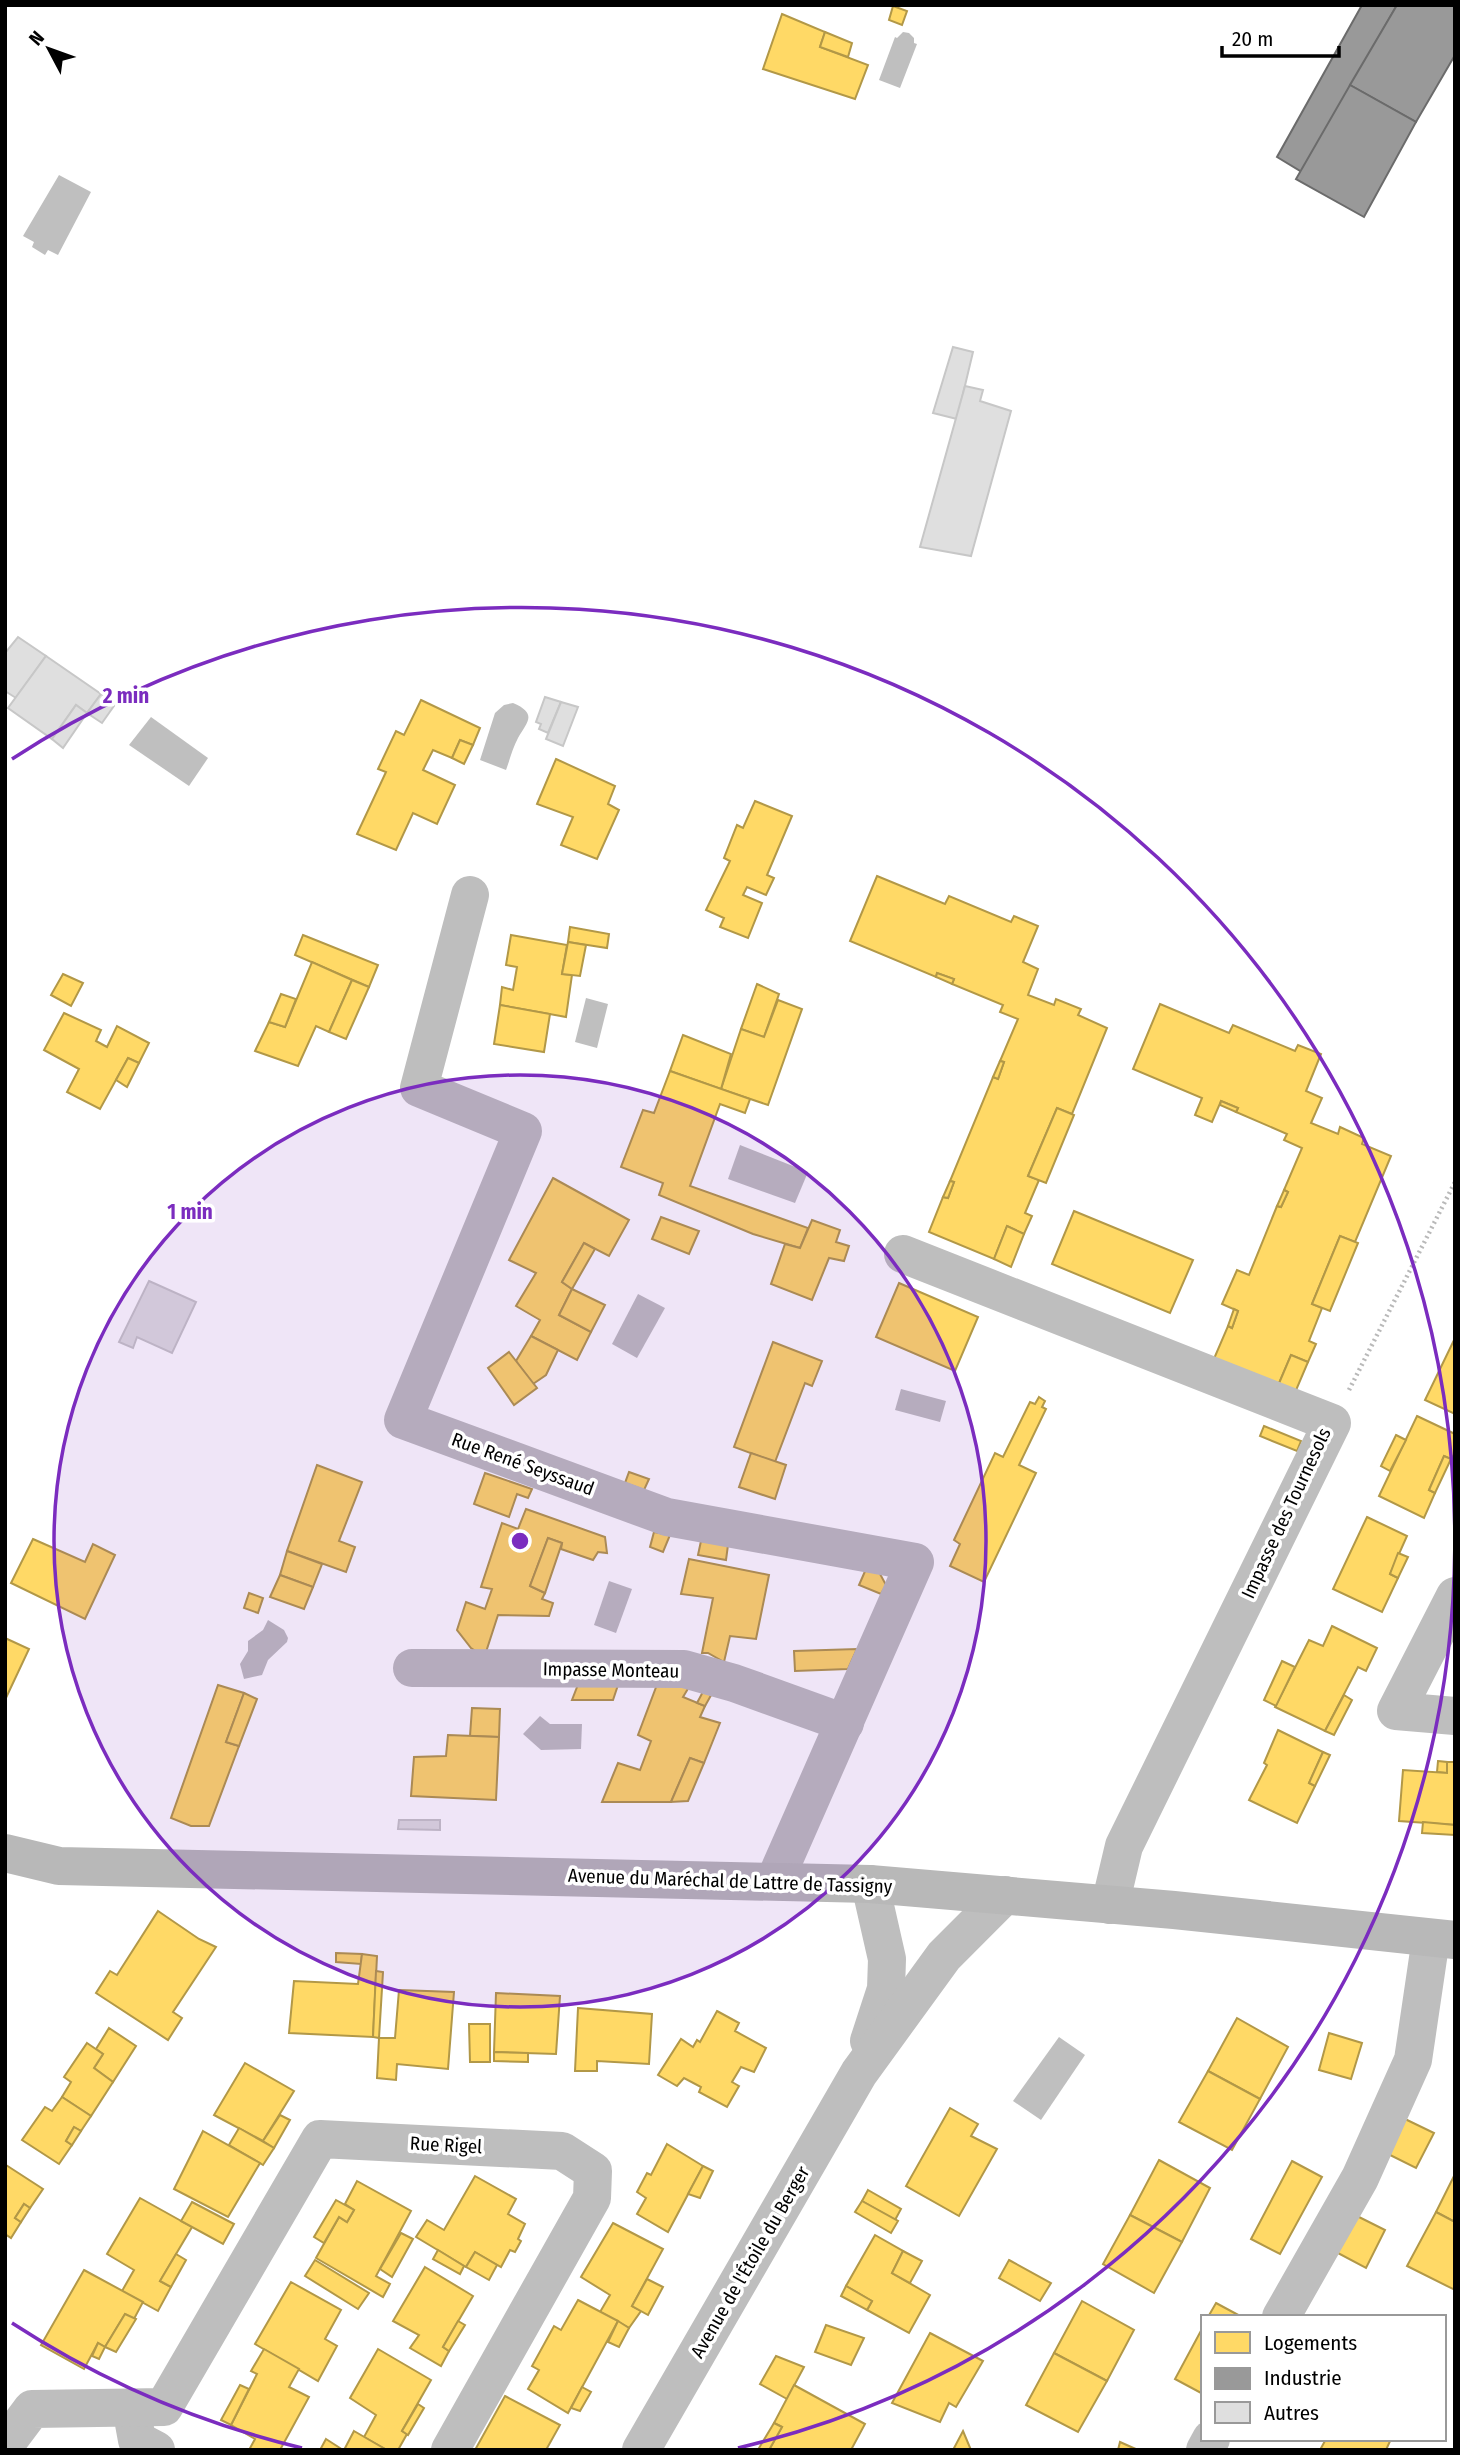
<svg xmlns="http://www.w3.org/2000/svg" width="1460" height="2455" viewBox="0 0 1460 2455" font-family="'Fira Sans Condensed',sans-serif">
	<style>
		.water { fill: #bfbfbf }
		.homes { fill: #ffd966; stroke: #b29847; stroke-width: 2 }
		.industry { fill: #999; stroke: #6b6b6b; stroke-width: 2 }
		.building { fill: #dfdfdf; stroke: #c7c7c7; stroke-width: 2 }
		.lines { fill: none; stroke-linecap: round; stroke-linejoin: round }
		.path { stroke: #b9b9b9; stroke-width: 4.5; stroke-dasharray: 2 3.5; stroke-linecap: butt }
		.street { stroke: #bebebe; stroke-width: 38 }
		.secondary { stroke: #b8b8b8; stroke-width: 38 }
		.ring { fill: none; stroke: #7b2cbf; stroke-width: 3.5 }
		.labels { text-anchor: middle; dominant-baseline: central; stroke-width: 7; stroke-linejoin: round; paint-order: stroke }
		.street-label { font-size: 19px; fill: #000; stroke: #fff }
		.centre { fill: #7b2cbf; stroke: #fff; stroke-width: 3.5 }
		.ring-label { font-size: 21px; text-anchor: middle; font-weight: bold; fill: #7b2cbf; stroke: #fff; stroke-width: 7; stroke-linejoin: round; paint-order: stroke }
	</style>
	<rect width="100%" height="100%" fill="#fff"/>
	<g class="water">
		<polygon points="903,32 909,33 914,38 914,43 917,44 900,88 879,80 895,37 897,38"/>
		<polygon points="59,175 91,192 58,255 48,250 45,255 32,247 34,242 23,236"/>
		<path d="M513,703C539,714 526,723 518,738C513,747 510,759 506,770L480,760L495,713L504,705Z"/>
		<polygon points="151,717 208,758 189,786 129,745"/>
		<polygon points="586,998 608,1004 597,1048 575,1042"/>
		<polygon points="740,1145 808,1172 795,1203 728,1179"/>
		<polygon points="638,1294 665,1308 637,1358 612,1344"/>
		<polygon points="901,1389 946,1401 940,1422 895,1410"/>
		<polygon points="609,1581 632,1589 616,1633 594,1625"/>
		<polygon points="268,1620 284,1630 288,1638 287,1642 268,1660 262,1675 244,1679 240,1664 248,1651 248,1641 263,1630"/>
		<polygon points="540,1716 550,1724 582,1724 581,1749 541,1750 523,1734"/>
		<polygon points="1059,2037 1085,2055 1041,2120 1013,2101"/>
	</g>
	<g class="homes">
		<polygon points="893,6 907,11 902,25 889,20"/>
		<polygon points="782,14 825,32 820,47 868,65 855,99 763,69"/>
		<polygon points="825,32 852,43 848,57 820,47"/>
		<polygon points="421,700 480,728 473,745 460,740 452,758 433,750 423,770 455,785 437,824 413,813 396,850 357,834 386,772 378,769 396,731 404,735"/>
		<polygon points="460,740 473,745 464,764 452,758"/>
		<polygon points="556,759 615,786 608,804 619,810 597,859 561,845 573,817 537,804"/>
		<polygon points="755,801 792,816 767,875 774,878 766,895 747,887 743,895 762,903 748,938 720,927 724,918 706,910 730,861 724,858 737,825 743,828"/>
		<polygon points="877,876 945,904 949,896 1011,922 1014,916 1038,926 1023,962 1038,969 1028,995 1054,1005 1056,999 1081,1009 1078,1015 1107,1028 1072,1114 1057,1108 1028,1176 1039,1180 1025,1213 1032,1216 1024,1234 1007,1226 994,1259 929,1232 943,1197 948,1198 954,1182 950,1181 993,1077 998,1079 1004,1062 1000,1061 1018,1019 1000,1012 1003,1005 952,984 954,979 937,973 936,977 850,941"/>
		<polygon points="570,927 609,934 607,948 568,942"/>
		<polygon points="303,935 378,965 369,987 295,955"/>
		<polygon points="511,935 567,945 562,974 572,975 566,1017 500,1005 502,987 513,990 517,967 506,965"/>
		<polygon points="568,942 586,945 580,976 562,974"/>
		<polygon points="312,962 352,980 329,1032 316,1026 298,1066 255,1051 269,1022 285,1027"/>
		<polygon points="937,973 954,979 952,984 936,977"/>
		<polygon points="63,974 83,983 71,1006 51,995"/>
		<polygon points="352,980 369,987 346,1039 329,1032"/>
		<polygon points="757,984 779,994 764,1037 741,1029"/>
		<polygon points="281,994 296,999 285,1027 269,1022"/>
		<polygon points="778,1000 802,1009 768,1105 721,1089 741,1029 764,1037"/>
		<polygon points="1160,1004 1229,1033 1233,1025 1295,1051 1298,1045 1321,1054 1306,1091 1322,1098 1311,1123 1338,1134 1340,1127 1364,1138 1362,1144 1391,1156 1355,1242 1340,1236 1312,1304 1322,1308 1309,1341 1316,1344 1308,1362 1291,1355 1277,1388 1213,1361 1228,1326 1232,1328 1238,1311 1222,1304 1237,1270 1249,1275 1277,1206 1281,1207 1288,1192 1284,1190 1302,1148 1284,1140 1287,1134 1236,1112 1238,1108 1221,1101 1212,1122 1195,1115 1202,1098 1133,1069"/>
		<polygon points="500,1005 550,1014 544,1052 494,1044"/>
		<polygon points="64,1013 101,1030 96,1041 107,1047 117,1026 149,1043 139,1063 128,1058 100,1109 67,1092 79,1069 44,1050"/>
		<polygon points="683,1035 731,1054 721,1089 670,1071"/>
		<polygon points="128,1058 139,1063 127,1087 116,1080"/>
		<polygon points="1000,1061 1004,1062 998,1079 993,1077"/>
		<polygon points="670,1071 750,1099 745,1113 720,1104 690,1186 808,1228 800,1248 753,1234 659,1195 663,1183 621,1167 643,1110 654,1113"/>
		<polygon points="1221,1101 1238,1108 1236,1112 1220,1105"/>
		<polygon points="1057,1108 1074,1115 1046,1183 1028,1176"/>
		<polygon points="553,1178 629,1220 609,1256 584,1243 562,1282 572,1289 559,1315 591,1332 577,1360 531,1336 540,1320 516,1306 536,1273 509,1260"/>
		<polygon points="950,1181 954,1182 948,1198 943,1197"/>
		<polygon points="1284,1190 1288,1192 1281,1207 1277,1206"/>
		<polygon points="1074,1211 1193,1260 1170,1313 1052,1264"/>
		<polygon points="661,1217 699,1231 689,1254 652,1239"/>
		<polygon points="812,1220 840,1230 836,1242 849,1246 844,1261 829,1258 812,1300 771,1284 785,1244 800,1248"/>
		<polygon points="1007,1226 1024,1234 1011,1267 994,1259"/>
		<polygon points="1340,1236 1358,1243 1330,1311 1312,1304"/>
		<polygon points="584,1243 595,1249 572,1289 562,1282"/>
		<polygon points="899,1283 978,1317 955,1371 876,1337"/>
		<polygon points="572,1289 605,1305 591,1332 559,1315"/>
		<polygon points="1234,1309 1238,1311 1232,1328 1228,1326"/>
		<polygon points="531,1336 558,1350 546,1375 533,1384 516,1361"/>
		<polygon points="1455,1338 1455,1414 1425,1400"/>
		<polygon points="773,1342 822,1361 812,1386 805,1383 775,1462 734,1447"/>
		<polygon points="509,1352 537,1388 514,1405 488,1368"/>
		<polygon points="1291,1355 1308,1362 1294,1395 1277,1388"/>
		<polygon points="1039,1397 1045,1401 1042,1407 1046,1409 1019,1465 1036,1473 984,1582 950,1566 960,1544 954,1540 995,1453 1003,1457 1030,1402 1035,1404"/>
		<polygon points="1417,1416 1455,1434 1455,1453 1451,1459 1444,1456 1429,1490 1435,1493 1424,1518 1379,1496"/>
		<polygon points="1264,1426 1301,1441 1297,1451 1260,1436"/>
		<polygon points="1396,1435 1406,1440 1390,1471 1381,1466"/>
		<polygon points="751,1453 786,1465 775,1499 739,1487"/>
		<polygon points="1444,1456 1451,1459 1435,1493 1429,1490"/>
		<polygon points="317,1465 362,1482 339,1541 355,1547 346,1572 287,1551"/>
		<polygon points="629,1472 649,1479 644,1490 625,1483"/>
		<polygon points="485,1473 532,1489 528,1498 517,1494 509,1517 474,1504"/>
		<polygon points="526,1509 605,1537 607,1553 598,1552 593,1560 561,1549 562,1543 548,1538 530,1586 545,1593 542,1599 553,1603 549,1616 498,1615 485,1655 480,1654 471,1648 457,1630 466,1602 485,1609 492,1589 481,1587 502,1523 518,1529"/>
		<polygon points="1367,1517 1407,1536 1390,1574 1398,1578 1382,1612 1333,1589"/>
		<polygon points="654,1532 670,1535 663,1552 650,1547"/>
		<polygon points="548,1538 562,1543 545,1593 530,1586"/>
		<polygon points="33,1539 85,1562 93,1544 115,1555 85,1619 11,1583"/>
		<polygon points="701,1541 728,1545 726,1560 698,1555"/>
		<polygon points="287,1551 322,1564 313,1587 280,1575"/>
		<polygon points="1398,1553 1408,1557 1398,1578 1390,1574"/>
		<polygon points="689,1559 769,1575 756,1639 730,1636 724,1662 708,1653 702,1653 713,1598 681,1594"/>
		<polygon points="866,1569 879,1572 886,1585 881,1594 859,1585"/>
		<polygon points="280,1575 313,1587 304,1609 270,1597"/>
		<polygon points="249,1593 263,1598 258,1613 244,1608"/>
		<polygon points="1332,1626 1377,1648 1366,1671 1358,1667 1325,1731 1275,1707 1309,1640 1323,1646"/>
		<polygon points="5,1638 29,1649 5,1700"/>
		<polygon points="857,1649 848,1669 795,1671 794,1651"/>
		<polygon points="1282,1661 1295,1667 1276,1706 1264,1700"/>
		<polygon points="579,1682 619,1682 613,1700 572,1700"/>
		<polygon points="658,1682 692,1682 683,1697 705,1706 700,1717 720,1723 704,1763 690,1758 671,1802 602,1802 618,1763 640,1770 651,1741 638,1735"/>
		<polygon points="218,1685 244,1693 226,1742 239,1746 209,1826 191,1826 171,1818"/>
		<polygon points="706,1686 714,1690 705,1706 697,1703"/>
		<polygon points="244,1693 257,1699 239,1746 226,1742"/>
		<polygon points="1344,1695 1352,1700 1334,1735 1325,1731"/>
		<polygon points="472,1708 500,1709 499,1737 470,1736"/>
		<polygon points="1278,1730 1323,1752 1309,1783 1315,1786 1297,1823 1249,1800 1267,1765 1264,1763"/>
		<polygon points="448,1735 499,1737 496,1800 411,1796 414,1757 446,1756"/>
		<polygon points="1323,1752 1330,1755 1315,1786 1309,1783"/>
		<polygon points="690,1758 704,1763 688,1801 671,1802"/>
		<polygon points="1438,1761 1447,1762 1447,1773 1437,1772"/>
		<polygon points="1447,1762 1455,1762 1455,1825 1399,1821 1403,1770 1447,1773"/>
		<polygon points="1423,1822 1455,1825 1455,1835 1422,1833"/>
		<polygon points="158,1911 199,1939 216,1947 173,2012 182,2018 168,2040 96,1993 110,1971 117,1975"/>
		<polygon points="336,1953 362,1954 361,1964 336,1962"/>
		<polygon points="362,1954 377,1956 373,2037 289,2033 294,1981 358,1984"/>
		<polygon points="376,1971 383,1972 379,2038 373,2037"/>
		<polygon points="399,1990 454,1992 448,2069 397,2064 396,2080 377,2078 379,2038 395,2038"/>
		<polygon points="496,1993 560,1996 556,2054 494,2052"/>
		<polygon points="578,2008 652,2014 649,2064 597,2061 597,2071 575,2071"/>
		<polygon points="717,2011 739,2023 735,2031 766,2048 754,2072 741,2067 732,2082 739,2086 727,2107 699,2092 701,2087 684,2078 677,2086 658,2075 681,2039 693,2047 697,2040 700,2042"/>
		<polygon points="1237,2018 1288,2047 1260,2099 1208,2071"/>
		<polygon points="469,2024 490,2024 490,2062 470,2062"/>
		<polygon points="109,2028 136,2046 113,2082 94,2068 103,2054 96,2049"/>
		<polygon points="1329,2033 1362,2043 1351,2079 1319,2070"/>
		<polygon points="87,2043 103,2054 94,2068 113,2082 91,2116 62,2097 71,2082 64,2077"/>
		<polygon points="494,2052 528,2053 528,2062 494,2061"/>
		<polygon points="245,2063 294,2091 263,2141 214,2115"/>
		<polygon points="1208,2071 1260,2099 1232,2150 1179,2122"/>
		<polygon points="62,2097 91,2116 81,2131 74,2127 66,2141 72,2145 59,2164 22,2140 45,2107 52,2111"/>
		<polygon points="950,2108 978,2124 971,2136 997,2149 959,2216 906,2186"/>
		<polygon points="280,2115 290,2120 274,2148 263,2141"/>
		<polygon points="1405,2119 1434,2133 1416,2168 1388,2154"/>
		<polygon points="74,2127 81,2131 72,2145 66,2141"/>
		<polygon points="239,2128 274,2148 263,2165 229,2145"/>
		<polygon points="203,2131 260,2163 228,2217 174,2189"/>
		<polygon points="667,2144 703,2166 668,2232 637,2214 646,2198 637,2192 647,2173 651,2175"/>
		<polygon points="1159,2160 1210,2188 1182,2242 1130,2215"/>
		<polygon points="1292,2161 1322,2177 1280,2254 1251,2239"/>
		<polygon points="6,2165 43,2189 30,2208 24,2204 15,2218 21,2222 11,2238 5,2234"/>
		<polygon points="703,2166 713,2171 700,2198 688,2194"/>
		<polygon points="1455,2174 1455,2222 1436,2212"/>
		<polygon points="475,2176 516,2199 508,2214 525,2224 518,2239 521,2241 515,2252 510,2250 501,2267 475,2252 466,2267 416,2237 427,2220 444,2230"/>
		<polygon points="357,2181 411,2211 376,2276 390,2284 383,2297 316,2258 339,2217 347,2222 354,2210 345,2204"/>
		<polygon points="868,2190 901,2209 895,2220 862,2201"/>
		<polygon points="140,2198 192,2227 160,2281 171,2287 158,2311 122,2291 134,2270 107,2254"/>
		<polygon points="336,2200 354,2210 347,2222 339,2217 324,2243 314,2237"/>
		<polygon points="862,2201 898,2221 891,2233 855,2212"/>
		<polygon points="192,2202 234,2224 223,2244 181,2221"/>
		<polygon points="24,2204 30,2208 21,2222 15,2218"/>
		<polygon points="1436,2212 1455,2222 1455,2290 1407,2266"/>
		<polygon points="1130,2215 1182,2242 1154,2293 1103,2264"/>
		<polygon points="1355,2215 1385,2230 1366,2268 1336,2252"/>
		<polygon points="613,2223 663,2249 632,2306 641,2311 629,2328 600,2312 610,2295 581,2277"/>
		<polygon points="401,2233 413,2239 392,2277 380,2269"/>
		<polygon points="875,2235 903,2251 892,2273 930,2295 909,2333 867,2310 872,2301 846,2286"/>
		<polygon points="438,2250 464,2266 460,2274 433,2259"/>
		<polygon points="903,2251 922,2261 910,2283 892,2273"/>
		<polygon points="475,2252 497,2265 489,2280 466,2267"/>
		<polygon points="176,2254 186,2260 171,2287 160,2281"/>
		<polygon points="315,2260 369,2293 358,2309 305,2276"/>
		<polygon points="1009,2260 1051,2283 1040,2301 999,2278"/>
		<polygon points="425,2267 473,2296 443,2347 449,2351 441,2366 410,2348 419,2335 393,2321"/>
		<polygon points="84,2270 143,2302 134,2319 125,2314 105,2347 98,2343 84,2369 41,2345"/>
		<polygon points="647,2279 663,2287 648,2315 632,2306"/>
		<polygon points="291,2282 341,2310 325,2339 337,2346 318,2381 255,2344"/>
		<polygon points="846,2286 872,2301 867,2310 841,2296"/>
		<polygon points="578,2300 618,2321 568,2413 528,2389 539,2370 532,2366 554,2326 561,2330"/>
		<polygon points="1082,2301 1134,2330 1107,2381 1054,2353"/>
		<polygon points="1216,2303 1242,2317 1208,2317"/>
		<polygon points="125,2314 136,2319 116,2352 105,2347"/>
		<polygon points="458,2321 465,2325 449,2351 443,2347"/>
		<polygon points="618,2321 629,2328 619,2347 608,2342"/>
		<polygon points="826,2325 864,2338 851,2365 815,2352"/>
		<polygon points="1203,2327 1203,2394 1175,2379"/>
		<polygon points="930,2333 983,2361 956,2407 949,2403 940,2422 892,2403"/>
		<polygon points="98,2343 105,2347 99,2359 92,2356"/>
		<polygon points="264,2349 299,2369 289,2387 309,2397 280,2450 249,2450 255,2439 231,2425 257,2374 251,2371"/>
		<polygon points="378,2349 431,2380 402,2431 407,2434 398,2450 387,2450 364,2437 376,2415 350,2398"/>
		<polygon points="1054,2353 1107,2381 1078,2432 1026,2405"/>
		<polygon points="776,2356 804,2367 787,2399 760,2384"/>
		<polygon points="240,2385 249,2389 231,2425 221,2420"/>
		<polygon points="794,2385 865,2424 851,2450 769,2450 782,2427 774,2423"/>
		<polygon points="582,2387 591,2392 580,2411 571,2408"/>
		<polygon points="505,2396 560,2425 546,2450 475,2450"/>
		<polygon points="418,2404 424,2408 408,2435 402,2431"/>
		<polygon points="774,2423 782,2427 769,2450 761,2450 759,2448"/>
		<polygon points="354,2431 385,2449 385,2450 344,2450"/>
		<polygon points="963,2431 971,2450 953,2450"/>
		<polygon points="326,2439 343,2450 320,2450"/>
		<polygon points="1326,2439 1391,2439 1386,2450 1320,2450"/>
		<polygon points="1120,2442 1138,2450 1118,2450"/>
	</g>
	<g class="industry">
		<polygon points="1362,5 1397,5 1302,172 1277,157"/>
		<polygon points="1397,5 1455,5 1455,55 1416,122 1350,85"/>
		<polygon points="1350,85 1416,122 1364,217 1296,179"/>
	</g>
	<g class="building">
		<polygon points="953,347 973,352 957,419 933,413"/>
		<polygon points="965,386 983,390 980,401 1011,411 971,556 920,547"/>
		<polygon points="18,637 46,656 16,698 5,691 5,653"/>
		<polygon points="46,656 101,694 87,713 76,705 52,739 8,708"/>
		<polygon points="101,694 116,703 102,723 87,713"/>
		<polygon points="545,697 561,702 548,733 539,729 541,724 536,722"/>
		<polygon points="561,702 578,707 563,746 546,739"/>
		<polygon points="76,705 87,713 63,748 52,739"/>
		<polygon points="149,1281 196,1302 172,1353 137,1337 133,1348 119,1342"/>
		<polygon points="399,1820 440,1820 440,1830 398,1829"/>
	</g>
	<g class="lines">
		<polyline class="path" points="1349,1390 1455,1182"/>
		<g class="street">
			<polyline points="470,895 419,1088 523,1131 403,1420 667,1517 915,1562 775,1880"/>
			<polyline points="903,1254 1332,1423 1124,1846 1110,1905"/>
			<polyline points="1455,1596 1396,1711 1455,1716"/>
			<polyline points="412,1668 684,1669 734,1683 845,1723"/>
			<polyline points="869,2041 886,1989 887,1959 870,1884"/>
			<polyline points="1281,2317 1360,2178 1413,2060 1431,1938"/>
			<polyline points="131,2407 137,2440 156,2450"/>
			<polyline points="5,2445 32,2409 164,2407 320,2139 562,2151 593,2171 592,2198 450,2450"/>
			<polyline points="641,2450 859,2073 944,1956 1005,1895"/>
			<polyline points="1205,2450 1211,2439"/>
		</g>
		<polyline class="secondary" points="5,1853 59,1866 870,1884 1174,1910 1455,1940"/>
	</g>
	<circle cx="520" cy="1541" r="466" fill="#7b2cbf" fill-opacity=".12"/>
	<g class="ring">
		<circle cx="520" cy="1541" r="466"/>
		<path d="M302 2448A933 933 0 0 1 12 2323M12 759A933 933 0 1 1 738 2448"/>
	</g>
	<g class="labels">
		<g class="street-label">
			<text transform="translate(523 1464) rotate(20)">Rue René Seyssaud</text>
			<text transform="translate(1286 1513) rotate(-65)">Impasse des Tournesols</text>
			<text transform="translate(611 1670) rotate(1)">Impasse Monteau</text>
			<text transform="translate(730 1881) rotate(2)">Avenue du Maréchal de Lattre de Tassigny</text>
			<text transform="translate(446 2145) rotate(3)">Rue Rigel</text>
			<text transform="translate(750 2262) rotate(-60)">Avenue de l'Étoile du Berger</text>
		</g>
	</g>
	<circle cx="520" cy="1541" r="10" class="centre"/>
	<g class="ring-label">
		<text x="126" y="703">2 min</text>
		<text x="190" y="1219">1 min</text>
	</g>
	<rect width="1460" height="2455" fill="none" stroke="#000000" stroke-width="14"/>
	<rect x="1201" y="2315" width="245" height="126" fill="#ffffff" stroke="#999999" stroke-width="2"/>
	<rect x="1215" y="2332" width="35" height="21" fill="#ffd966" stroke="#999999" stroke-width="2"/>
	<text x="1264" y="2350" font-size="21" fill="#000000">Logements</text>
	<rect x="1215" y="2368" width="35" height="21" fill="#999999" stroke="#999999" stroke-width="2"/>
	<text x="1264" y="2385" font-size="21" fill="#000000">Industrie</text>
	<rect x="1215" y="2402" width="35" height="21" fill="#dfdfdf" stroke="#999999" stroke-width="2"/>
	<text x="1264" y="2420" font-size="21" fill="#000000">Autres</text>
	<g transform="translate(49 49) rotate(311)" stroke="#ffffff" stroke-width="5" paint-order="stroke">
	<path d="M0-5L12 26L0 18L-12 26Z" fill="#000000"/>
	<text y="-10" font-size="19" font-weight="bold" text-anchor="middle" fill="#000000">N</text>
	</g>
	<path d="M1222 46v10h117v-10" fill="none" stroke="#000000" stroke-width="3.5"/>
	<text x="1232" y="46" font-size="21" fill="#000000" stroke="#ffffff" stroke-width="5" paint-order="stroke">20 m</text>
</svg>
